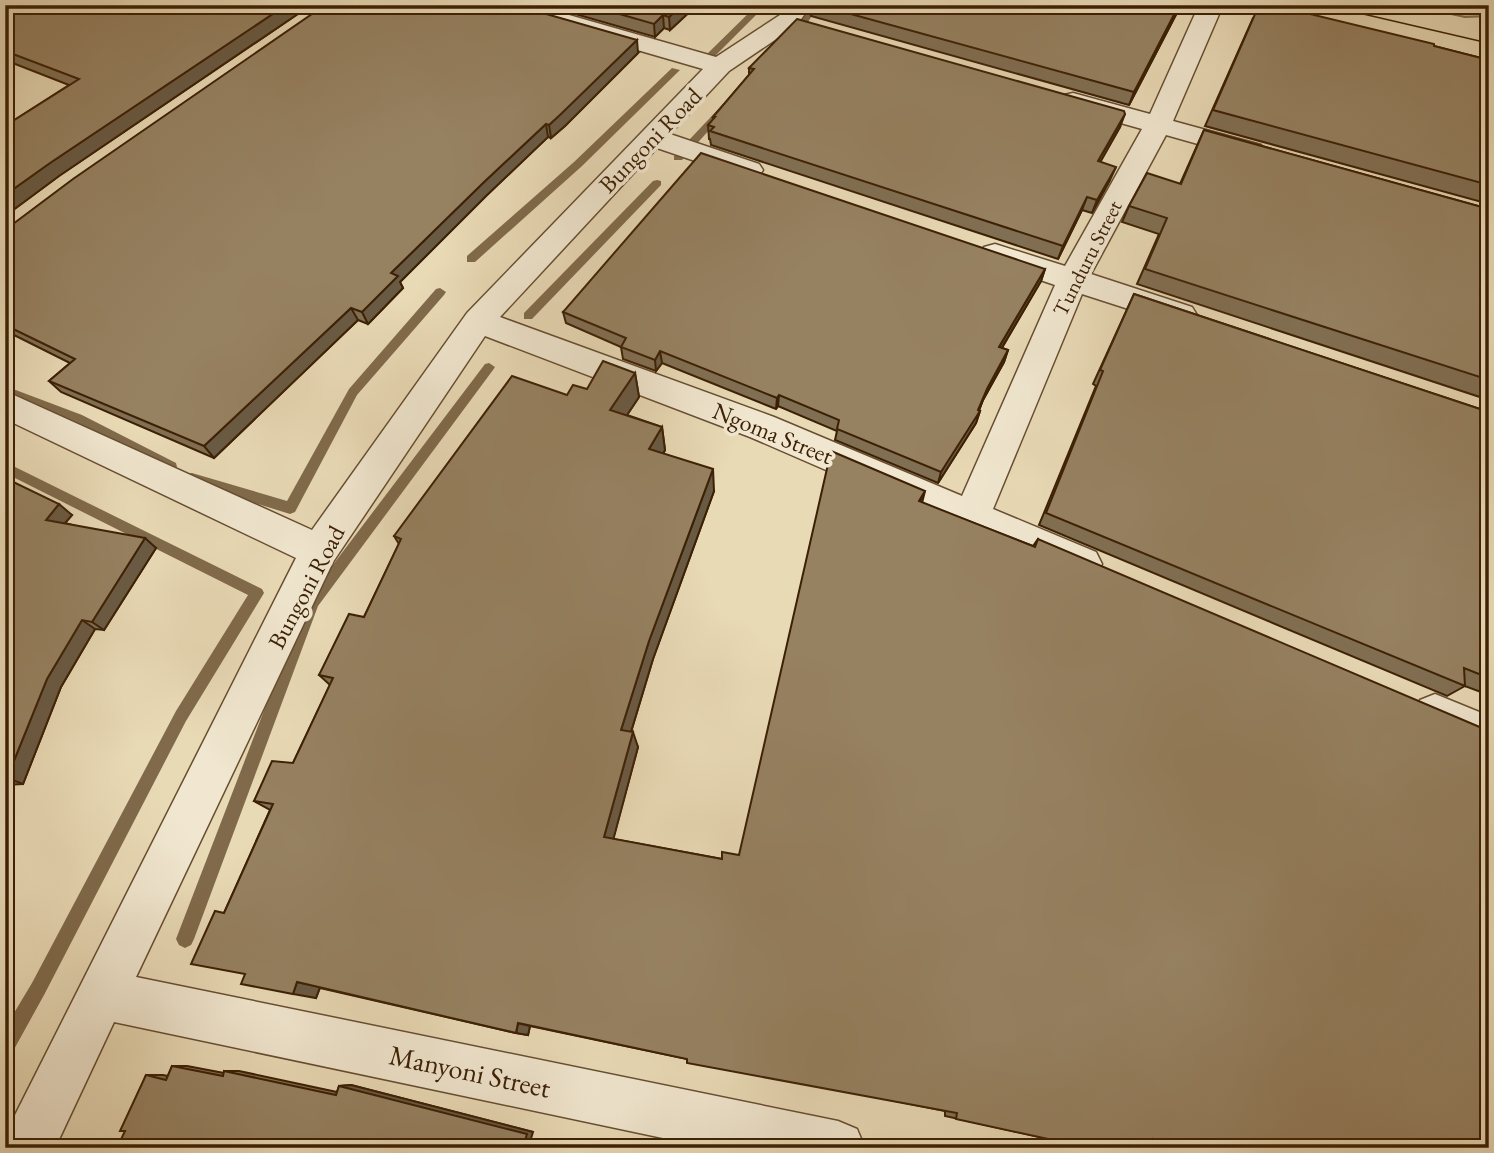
<svg xmlns="http://www.w3.org/2000/svg" width="1494" height="1153" viewBox="0 0 1494 1153" font-family="'EB Garamond',serif">
	<style>
		.green { fill: #ccba98; stroke: #846d4e; stroke-width: 2 }
		.lines { fill: none; stroke-linecap: round; stroke-linejoin: round }
		.stream { fill: #806a4b; fill-rule: evenodd }
		.minor-casing { stroke: #674e31; stroke-width: 3 }
		.major-casing { stroke: #3c2005; stroke-width: 3 }
		.minor { fill: #f1e7d0; fill-rule: evenodd }
		.major { fill: #e9dab6; fill-rule: evenodd }
		.wall { fill: #816f53; stroke: #3c2005; stroke-width: 2 }
		.shaded-wall { fill: #695a44; stroke: #3c2005; stroke-width: 2 }
		.building { fill: #968161; stroke: #3c2005; stroke-width: 2 }
		.labels { text-anchor: middle; dominant-baseline: central; stroke-width: 7; stroke-linejoin: round; paint-order: stroke }
		.far-street-label { font-size: 21px; fill: #3c2005; stroke: #f1e7d0 }
		.street-label { font-size: 24px; fill: #3c2005; stroke: #f1e7d0 }
		.near-street-label { font-size: 28px; fill: #3c2005; stroke: #f1e7d0 }
	</style>
	<rect width="100%" height="100%" fill="#e9dab6"/>
	<filter id="stains"><feTurbulence type="fractalNoise" baseFrequency=".00286" numOctaves="4"/><feColorMatrix values="0 0 0 0 .2 0 0 0 0 .09 0 0 0 0 .02 0 0 0 .5 -.17"/></filter>
	<radialGradient id="worn" r=".72"><stop offset=".6" stop-color="#630" stop-opacity="0"/><stop offset="1" stop-color="#630" stop-opacity=".3"/></radialGradient>
	<polygon class="green" points="1409,5 1489,5 1489,16 1465,17"/>
	<g class="lines">
		<g class="stream">
			<polygon points="757,5 766,5 712,59 706,59 706,55"/>
			<polygon points="810,5 818,5 807,24 801,24 800,22"/>
			<polygon points="672,68 680,70 582,166 475,262 467,262 467,256 574,162"/>
			<polygon points="723,104 731,106 682,160 674,160 674,156"/>
			<polygon points="657,180 661,181 661,185 532,319 524,319 524,313 653,181"/>
			<polygon points="440,288 446,292 444,295 357,395 295,512 290,514 187,482 185,478 187,474 192,473 287,501 349,389 436,289"/>
			<polygon points="489,363 495,367 493,370 318,606 194,939 191,945 185,948 179,945 176,939 307,599 485,364"/>
			<polygon points="5,386 82,415 176,463 177,467 171,472 166,471 74,421 5,396"/>
			<polygon points="5,462 262,589 264,593 186,721 44,995 12,1053 5,1055 5,1028 32,983 176,711 248,595 5,473"/>
		</g>
		<defs>
			<g id="minor">
				<polygon points="495,5 534,5 716,57 780,15 787,5 811,5 797,25 729,71 670,134 759,164 763,170 759,176 749,179 739,176 657,148 500,317 774,417 962,496 1055,285 984,261 980,254 984,247 995,244 1065,266 1142,129 1064,107 1060,101 1064,95 1073,93 1150,114 1199,5 1223,5 1173,121 1261,145 1265,151 1261,157 1251,159 1166,135 1091,274 1192,307 1197,315 1192,323 1181,326 1082,294 993,509 1096,552 1102,564 1096,576 1083,580 1070,576 750,437 485,336 333,562 136,977 838,1121 857,1129 865,1148 710,1148 114,1022 55,1148 5,1148 8,1129 296,558 5,419 5,391 312,530 467,313 703,69 499,10"/>
				<polygon points="1435,694 1489,716 1489,757 1420,728 1414,714 1420,700"/>
			</g>
			<polygon id="major" points="1278,5 1321,5 1489,44 1489,59 1282,10"/>
		</defs>
		<use href="#minor" class="minor-casing"/>
		<use href="#major" class="major-casing"/>
		<use href="#minor" class="minor"/>
		<use href="#major" class="major"/>
	</g>
	<g class="wall">
		<polygon points="5,5 311,5 59,176 5,216 5,126 69,85 5,60"/>
		<polygon points="544,5 697,5 670,30 664,28 655,37"/>
		<polygon points="810,5 1181,5 1129,105 811,16"/>
		<polygon points="1253,18 1434,46 1489,60 1489,204 1205,126"/>
		<polygon points="638,53 565,126 551,138 548,137 486,196 400,282 403,288 368,324 358,320 214,458 61,392 49,381 70,363 10,333 5,337 5,230"/>
		<polygon points="749,68 1120,127 1100,162 1110,180 1092,213 1082,210 1058,259 711,145 710,139 709,139 708,125 713,120 713,117 749,75"/>
		<polygon points="1204,130 1489,209 1489,400 1137,284 1159,234 1122,222 1129,206 1180,184"/>
		<polygon points="1045,269 1041,281 1002,348 1008,350 1004,362 983,400 979,411 980,411 976,423 938,483 835,440 837,431 778,406 776,409 662,363 656,371 623,359 621,347 566,323 563,312"/>
		<polygon points="1134,294 1489,412 1489,695 1465,686 1447,696 1039,525 1096,386 1093,384"/>
		<polygon points="635,373 639,397 627,415 662,427 665,450 663,454 714,491 653,659 631,732 638,747 613,839 722,859 739,855 925,491 922,503 1033,546 1038,539 1489,1148 1194,1148 1153,1140 1071,1140 1071,1144 945,1116 945,1111 687,1059 530,1026 528,1035 516,1033 320,988 316,998 245,974 224,913 270,810 254,801 293,763 330,685 319,675 364,617 399,544 394,536 567,395 587,389"/>
		<polygon points="5,478 72,515 65,523 156,548 104,630 95,629 61,687 23,784 5,785"/>
		<polygon points="172,1066 187,1066 224,1073 224,1071 239,1071 337,1092 339,1086 351,1085 533,1132 125,1131 146,1075 163,1075 168,1076"/>
	</g>
	<g class="shaded-wall">
		<polygon points="286,5 311,5 59,176 5,216 5,195 50,163"/>
		<polygon points="682,5 697,5 670,30 669,17"/>
		<polygon points="1179,5 1181,5 1129,105 1134,92"/>
		<polygon points="663,15 664,28 655,37 654,24"/>
		<polygon points="637,40 638,53 565,126 551,138 549,125"/>
		<polygon points="1125,114 1120,127 1093,175 1098,161"/>
		<polygon points="546,124 548,137 486,196 400,282 403,288 368,324 362,312 391,273 483,183"/>
		<polygon points="1116,167 1110,180 1092,213 1097,200"/>
		<polygon points="1087,197 1082,210 1058,259 1063,246"/>
		<polygon points="1045,269 1041,281 995,359 999,347"/>
		<polygon points="351,308 358,320 214,458 204,446"/>
		<polygon points="5,328 10,333 5,337"/>
		<polygon points="1008,350 1004,362 983,400 975,419 980,411 976,423 938,483 941,472"/>
		<polygon points="660,351 662,363 656,371 655,360"/>
		<polygon points="635,373 639,397 615,433 610,410"/>
		<polygon points="779,395 778,406 776,409 777,398"/>
		<polygon points="662,427 665,450 653,472 649,449"/>
		<polygon points="713,469 714,491 653,659 627,745 621,730 649,641"/>
		<polygon points="59,504 72,515 59,530 46,520"/>
		<polygon points="145,538 156,548 104,630 92,622"/>
		<polygon points="82,620 95,629 61,687 23,784 7,778 47,679"/>
		<polygon points="633,732 638,747 611,848 604,837"/>
		<polygon points="297,982 320,987 316,998 293,994"/>
		<polygon points="518,1023 530,1026 528,1035 516,1033"/>
		<polygon points="351,1085 533,1132 528,1148 523,1148 339,1086"/>
	</g>
	<g class="building">
		<polygon points="5,5 286,5 50,163 5,195 5,126 79,79 5,51"/>
		<polygon points="325,5 515,5 637,40 562,113 549,125 546,124 483,183 391,273 398,276 362,312 351,308 204,446 49,381 75,359 5,325 5,230 73,179"/>
		<polygon points="588,5 682,5 669,17 663,15 654,24"/>
		<polygon points="818,5 1179,5 1134,92"/>
		<polygon points="1259,5 1273,5 1434,44 1434,46 1489,60 1489,185 1213,110"/>
		<polygon points="797,19 1124,111 1125,114 1098,161 1116,167 1097,200 1087,197 1063,246 710,131 714,127 708,125 715,117 713,117 754,69 749,68"/>
		<polygon points="1204,130 1489,209 1489,380 1145,269 1167,218 1129,206 1147,173 1181,184"/>
		<polygon points="701,153 1045,269 999,347 1008,350 987,389 978,410 980,411 941,472 837,429 839,420 779,395 777,398 660,351 655,360 621,347 626,338 563,312"/>
		<polygon points="1134,294 1489,412 1489,678 1464,668 1465,686 1046,513 1103,371 1100,370"/>
		<polygon points="603,361 635,373 610,410 662,427 649,449 713,469 649,641 621,730 633,732 604,837 722,859 722,852 739,855 831,451 925,491 919,501 1035,547 1038,539 1482,728 1489,808 1489,1148 1196,1148 1153,1139 1153,1148 1107,1148 1071,1140 1071,1144 956,1119 957,1113 687,1063 687,1059 518,1023 516,1033 297,982 293,994 241,984 245,974 191,964 215,911 224,913 273,804 254,801 272,761 293,763 333,678 319,675 349,614 364,617 401,539 394,536 512,376 567,395 573,385 587,389"/>
		<polygon points="5,478 59,504 46,520 145,538 92,622 82,620 47,679 7,778 5,778"/>
		<polygon points="172,1066 223,1076 224,1071 336,1095 339,1086 527,1134 523,1148 117,1148 125,1131 120,1131 146,1075 166,1080"/>
	</g>
	<g class="labels">
		<g class="far-street-label">
			<text transform="translate(1087 258) rotate(-63)">Tunduru Street</text>
		</g>
		<g class="street-label">
			<text transform="translate(650 140) rotate(-46)">Bungoni Road</text>
			<text transform="translate(773 433) rotate(22)">Ngoma Street</text>
			<text transform="translate(306 587) rotate(-62)">Bungoni Road</text>
		</g>
		<g class="near-street-label">
			<text transform="translate(470 1071) rotate(12)">Manyoni Street</text>
		</g>
	</g>
	<rect width="1494" height="1153" fill="none" stroke="#e9dab6" stroke-width="28"/>
	<rect x="7" y="7" width="1480" height="1139" fill="none" stroke="#3c2005" stroke-width="3.5"/>
	<rect x="14" y="14" width="1466" height="1125" fill="none" stroke="#3c2005" stroke-width="2"/>
	<rect width="100%" height="100%" filter="url(#stains)"/>
	<rect width="100%" height="100%" fill="url(#worn)"/>
</svg>
